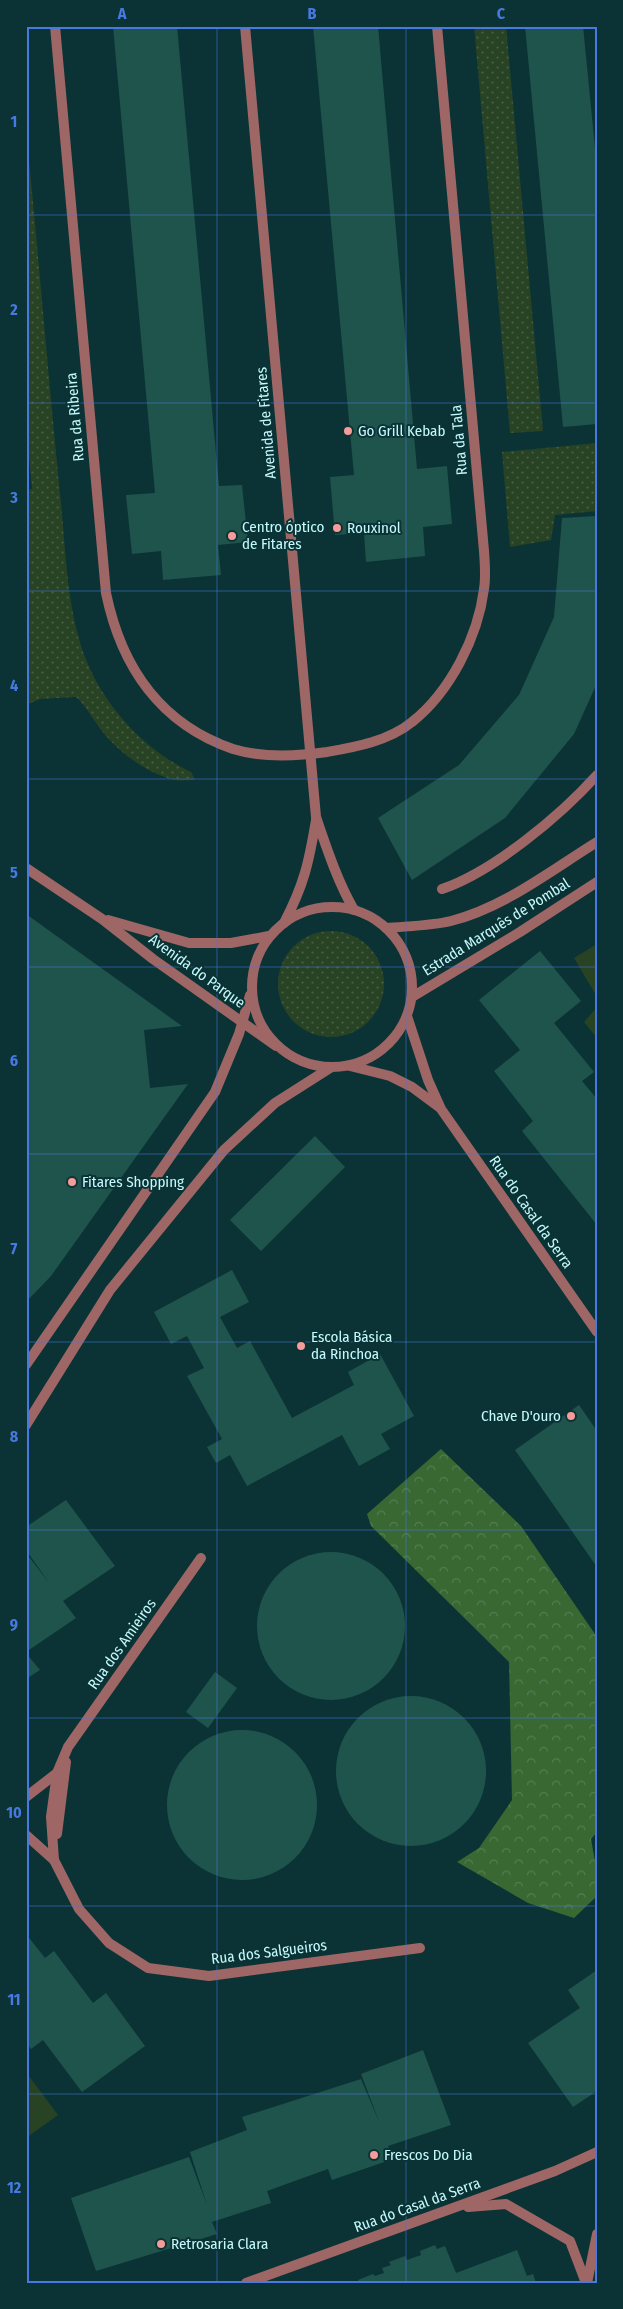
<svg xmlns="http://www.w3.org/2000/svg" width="623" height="2309" viewBox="0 0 623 2309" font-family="'Fira Sans Condensed',sans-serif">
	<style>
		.grass { fill: url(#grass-dots) }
		.forest { fill: url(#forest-crowns) }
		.park { fill: #284224 }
		.building { fill: #1f544c }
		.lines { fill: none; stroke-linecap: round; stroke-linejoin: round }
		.minor { stroke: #9e6766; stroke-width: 10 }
		.tertiary { stroke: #9e6766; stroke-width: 10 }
		.grid { fill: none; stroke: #4779e1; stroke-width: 1; stroke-opacity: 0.55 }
		.poi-dot { fill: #f59b99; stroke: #0b3335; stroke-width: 2 }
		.labels { text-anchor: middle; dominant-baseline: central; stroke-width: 4; stroke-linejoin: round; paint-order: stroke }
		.street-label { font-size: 15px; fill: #c5fafd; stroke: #0b3335 }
		.poi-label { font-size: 15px; fill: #c5fafd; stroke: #0b3335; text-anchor: start }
		.neatline { fill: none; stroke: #4779e1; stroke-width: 2 }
		.grid-label { font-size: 16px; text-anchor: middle; font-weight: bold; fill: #4779e1 }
	</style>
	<defs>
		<pattern id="grass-dots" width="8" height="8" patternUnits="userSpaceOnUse" patternTransform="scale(1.25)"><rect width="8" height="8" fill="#284224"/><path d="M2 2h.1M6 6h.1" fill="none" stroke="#465e45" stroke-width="1.8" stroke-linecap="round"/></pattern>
		<pattern id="forest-crowns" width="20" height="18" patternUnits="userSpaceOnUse" patternTransform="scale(1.25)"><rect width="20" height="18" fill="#396833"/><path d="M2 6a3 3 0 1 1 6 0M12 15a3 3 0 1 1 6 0" fill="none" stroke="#547e51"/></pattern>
	</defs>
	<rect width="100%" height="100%" fill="#0b3335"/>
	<g class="grass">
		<polygon points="474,26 506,26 543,431 510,433"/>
		<path d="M26,129C38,251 48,373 60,494C66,548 66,611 87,662C106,708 146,751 191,772L195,780C189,780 181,781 175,780C148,774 118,752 102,731C92,718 87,707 76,697L40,699L26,705V490L32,489L26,425Z"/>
		<polygon points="597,443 597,511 555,515 551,540 510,547 502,452"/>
		<circle cx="331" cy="984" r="53"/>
	</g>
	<polygon class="forest" points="441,1449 521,1526 597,1637 597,1832 591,1839 597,1872 597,1896 574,1918 528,1903 457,1862 479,1848 512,1800 509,1662 371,1526 367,1514"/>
	<g class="park">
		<polygon points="597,944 597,997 574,958"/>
		<polygon points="597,1007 597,1038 584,1022"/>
		<polygon points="26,2072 58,2115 26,2138"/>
	</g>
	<g class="building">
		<polygon points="113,26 177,26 219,486 242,485 248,542 218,545 221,575 163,580 161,551 132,554 126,495 155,493"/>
		<polygon points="313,26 378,26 417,469 447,466 452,524 423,527 425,556 366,562 364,533 335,535 330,477 354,475"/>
		<polygon points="525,26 583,26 597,168 597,424 563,427"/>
		<polygon points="597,516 597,683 574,734 505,818 412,880 378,818 459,765 519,695 554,617 562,518"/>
		<polygon points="26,914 182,1026 144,1030 150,1088 188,1084 51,1276 26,1302"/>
		<polygon points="540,951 581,1001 554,1023 594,1072 582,1081 597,1099 597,1225 522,1131 533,1121 494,1071 520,1050 479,1000"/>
		<polygon points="315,1136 345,1167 261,1251 230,1220"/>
		<polygon points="232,1270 249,1302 220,1317 237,1348 250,1341 292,1418 354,1385 348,1372 380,1354 414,1416 381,1434 390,1449 359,1466 342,1435 247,1486 230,1455 216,1463 207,1447 222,1439 187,1376 204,1368 187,1336 171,1344 154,1312"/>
		<polygon points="579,1405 597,1431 597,1567 515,1450"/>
		<polygon points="66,1500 115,1566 63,1601 76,1618 26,1652 26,1553 50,1584 26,1550 26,1527"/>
		<circle cx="331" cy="1626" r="74"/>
		<polygon points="26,1653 40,1670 26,1679"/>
		<polygon points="215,1672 237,1688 208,1728 186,1712"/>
		<circle cx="411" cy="1771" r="75"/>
		<circle cx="242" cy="1805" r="75"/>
		<polygon points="26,1934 45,1958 54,1951 93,2003 106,1993 145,2046 82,2092 43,2040 31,2049 26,2043"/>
		<polygon points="597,1970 597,2091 573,2107 528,2043 580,2008 568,1990"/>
		<polygon points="423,2050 451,2125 388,2146 393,2159 332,2180 328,2169 267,2191 271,2203 212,2222 217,2234 96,2271 71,2198 189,2157 207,2205 190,2152 247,2130 242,2117 361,2079 380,2124 361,2074"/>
		<polygon points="435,2245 437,2249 445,2246 456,2273 517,2250 527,2276 533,2274 536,2283 359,2283 358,2280 373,2274 375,2276 384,2273 382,2268 391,2265 389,2262 405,2256 407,2260 421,2255 420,2251"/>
	</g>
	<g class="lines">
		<g class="minor">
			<path d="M55,26L106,593C121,666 160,724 233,749C262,758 298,756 327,752C355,747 389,741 412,722C450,692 478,637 484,589C486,577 485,564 484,551L437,26"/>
			<path d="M245,26L316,817C327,849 337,880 354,910"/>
			<polyline points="26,868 102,919 153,959 276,1046"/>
			<path d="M442,889C494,871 560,816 597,775"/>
			<polyline points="108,920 189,943 231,943 269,936"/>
			<path d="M284,923C304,885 309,862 316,820"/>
			<polyline points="407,1016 428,1080 441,1109 597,1332"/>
			<polyline points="350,1066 390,1076 412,1087 439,1107"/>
			<polyline points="201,1558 68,1747 57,1773 51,1817 54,1860 79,1909 109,1943 148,1968 209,1976 420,1948"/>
			<polyline points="26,1797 57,1773"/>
			<polyline points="57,1834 66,1762"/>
			<polyline points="26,1835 54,1860"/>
			<polyline points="468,2207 506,2204 570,2241 586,2283"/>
			<polyline points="246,2283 555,2171 597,2152"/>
			<polyline points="587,2283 597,2234"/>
		</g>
		<g class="tertiary">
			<circle cx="332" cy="987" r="80"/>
			<path d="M386,928C408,926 430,926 451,921C505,907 550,871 597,842"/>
			<polyline points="412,997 520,932 597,882"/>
			<polyline points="26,1365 215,1092 239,1034 250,995"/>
			<polyline points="26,1425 110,1290 224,1150 275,1103 330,1068"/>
		</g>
	</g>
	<path class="grid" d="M217,26V2283M406,26V2283M26,215H597M26,403H597M26,591H597M26,779H597M26,967H597M26,1154H597M26,1342H597M26,1530H597M26,1718H597M26,1906H597M26,2094H597"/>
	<g class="poi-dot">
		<circle cx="348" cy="431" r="5"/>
		<circle cx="337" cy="528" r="5"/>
		<circle cx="232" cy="536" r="5"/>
		<circle cx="72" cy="1182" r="5"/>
		<circle cx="301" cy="1346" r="5"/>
		<circle cx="571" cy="1416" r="5"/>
		<circle cx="374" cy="2155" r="5"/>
		<circle cx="161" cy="2244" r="5"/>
	</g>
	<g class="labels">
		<g class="street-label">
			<text transform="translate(75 417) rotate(-95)">Rua da Ribeira</text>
			<text transform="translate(266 423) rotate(-95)">Avenida de Fitares</text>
			<text transform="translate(459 440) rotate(-95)">Rua da Tala</text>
			<text transform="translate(496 927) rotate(-32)">Estrada Marquês de Pombal</text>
			<text transform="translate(197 971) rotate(36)">Avenida do Parque</text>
			<text transform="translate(531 1212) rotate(55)">Rua do Casal da Serra</text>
			<text transform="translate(122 1644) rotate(-55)">Rua dos Amieiros</text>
			<text transform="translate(269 1952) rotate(-7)">Rua dos Salgueiros</text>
			<text transform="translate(417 2205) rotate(-20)">Rua do Casal da Serra</text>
		</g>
		<g class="poi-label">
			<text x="358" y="431">Go Grill Kebab</text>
			<text x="242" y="527">Centro óptico<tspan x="242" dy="17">de Fitares</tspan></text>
			<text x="347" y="528">Rouxinol</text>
			<text x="82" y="1182">Fitares Shopping</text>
			<text x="311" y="1337">Escola Básica<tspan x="311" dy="17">da Rinchoa</tspan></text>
			<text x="561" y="1416" text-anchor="end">Chave D'ouro</text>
			<text x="384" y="2155">Frescos Do Dia</text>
			<text x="171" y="2244">Retrosaria Clara</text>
		</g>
	</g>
	<rect width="623" height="2309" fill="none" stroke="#0b3335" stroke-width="55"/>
	<rect x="28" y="28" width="568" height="2254" class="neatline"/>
	<g class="grid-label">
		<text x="122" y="19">A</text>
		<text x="312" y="19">B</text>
		<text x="501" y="19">C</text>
		<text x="14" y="127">1</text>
		<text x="14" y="315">2</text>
		<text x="14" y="503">3</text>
		<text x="14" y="691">4</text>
		<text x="14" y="878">5</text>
		<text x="14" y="1066">6</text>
		<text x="14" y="1254">7</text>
		<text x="14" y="1442">8</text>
		<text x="14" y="1630">9</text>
		<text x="14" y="1818">10</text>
		<text x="14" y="2005">11</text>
		<text x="14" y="2193">12</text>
	</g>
</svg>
